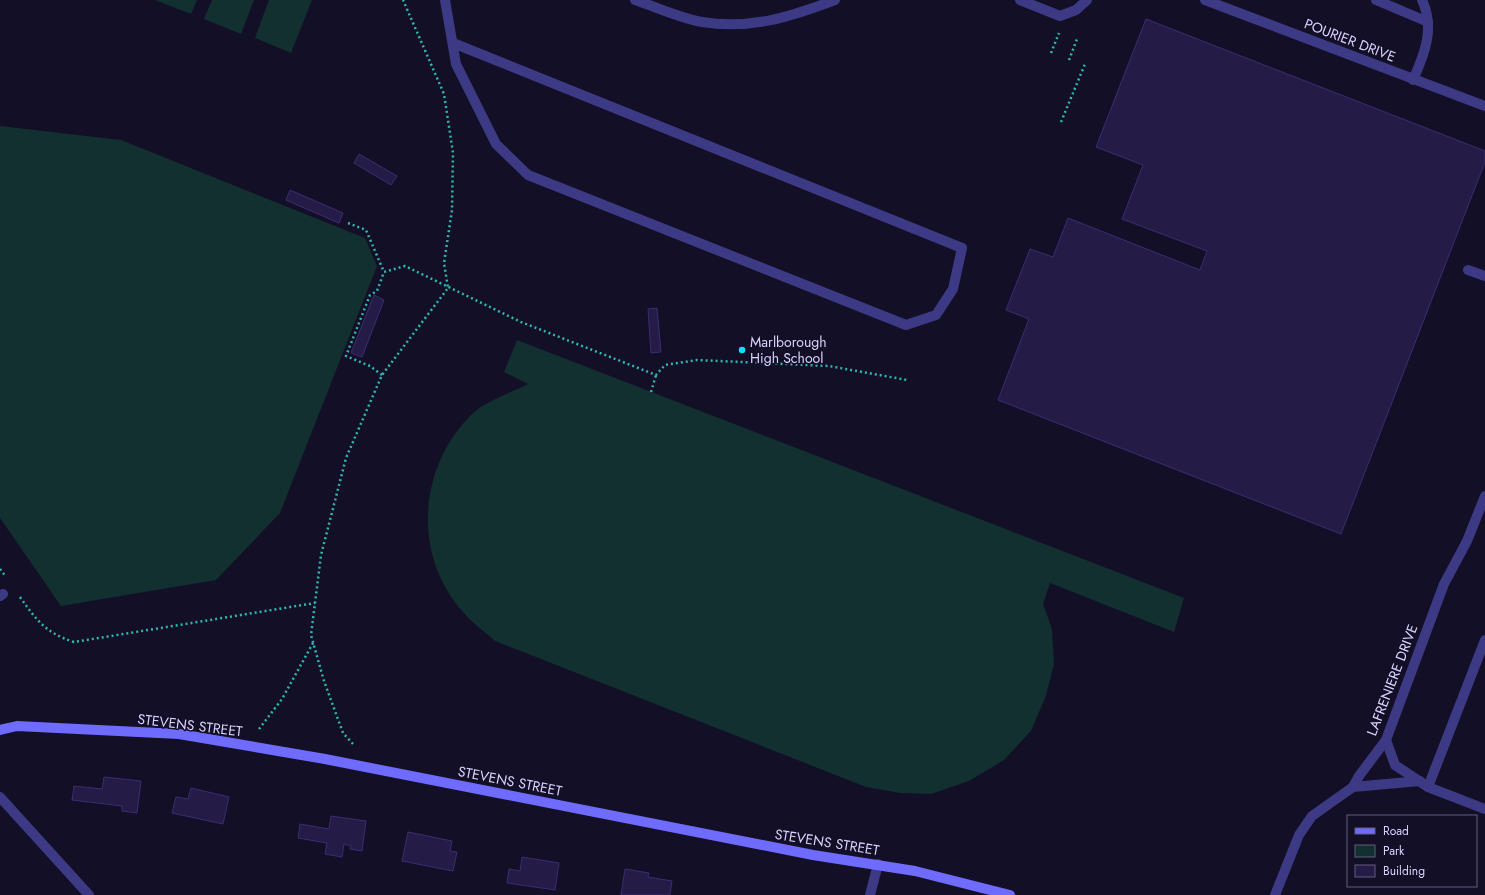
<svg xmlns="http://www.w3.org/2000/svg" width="1485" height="895" viewBox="0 0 1485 895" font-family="Jost,sans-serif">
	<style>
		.green { fill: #12302f }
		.building { fill: #241b47; stroke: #3b2d73 }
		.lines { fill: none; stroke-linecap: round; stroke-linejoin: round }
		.path { stroke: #2fb8b0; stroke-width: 2.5; stroke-dasharray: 2 3; stroke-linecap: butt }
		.lane { stroke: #3d3a85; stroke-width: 10 }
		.street { stroke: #3d3a85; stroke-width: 10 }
		.secondary { stroke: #6f6bff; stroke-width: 10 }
		.poi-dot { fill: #00e5ff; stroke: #130f26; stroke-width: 1.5 }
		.labels { text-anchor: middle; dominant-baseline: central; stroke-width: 3; stroke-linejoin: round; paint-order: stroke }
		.street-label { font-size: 14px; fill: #d9d4ff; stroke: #130f26 }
		.poi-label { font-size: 14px; fill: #d9d4ff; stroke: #130f26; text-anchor: start }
	</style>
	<rect width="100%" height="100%" fill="#130f26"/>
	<g class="green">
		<polygon points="155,0 197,0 191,14"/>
		<polygon points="212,0 254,0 241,34 204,19"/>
		<polygon points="269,0 312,0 291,53 255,38"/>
		<polygon points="0,126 121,140 365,238 377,266 280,513 216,580 61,606 0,518"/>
		<path d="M517,340L1184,598L1174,632L1050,583L1043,604L1052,629L1054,664L1046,696L1031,731L1004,760L969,781L931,794L900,793L866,787L495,641C484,631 472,623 463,612C412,555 418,467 472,414C484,402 512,392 528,384L504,372Z"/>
	</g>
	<g class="building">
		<polygon points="1146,19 1485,151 1485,162 1341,534 998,400 1029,319 1006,310 1030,249 1053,257 1068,218 1200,270 1207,251 1122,219 1143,165 1096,147"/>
		<polygon points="359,154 397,176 391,185 354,163"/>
		<polygon points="290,190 343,213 339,223 286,200"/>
		<polygon points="374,295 384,300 362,357 351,353"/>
		<polygon points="657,308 661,352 651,353 648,309"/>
		<polygon points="104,777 141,781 137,813 122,811 122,806 72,800 74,786 102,789"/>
		<polygon points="191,788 229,797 223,824 172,813 176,797 188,799"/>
		<polygon points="331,816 366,821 362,851 350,849 351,846 344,844 342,857 325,854 327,843 298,838 300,824 329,829"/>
		<polygon points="408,832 452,841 450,851 457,852 453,871 402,861"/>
		<polygon points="522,857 559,863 555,890 507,883 509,869 520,871"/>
		<polygon points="625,869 649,873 648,877 672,881 670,895 621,895"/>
	</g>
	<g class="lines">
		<g class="path">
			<polyline points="1051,53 1059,33"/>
			<polyline points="1069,60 1077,39"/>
			<polyline points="1061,122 1085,64"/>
			<polyline points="348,223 366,230 384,272"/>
			<polyline points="382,375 370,366 346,356 370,295 377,291 384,272 405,266 521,322 656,375 665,365 697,360 829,366 907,380"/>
			<polyline points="651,392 656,375"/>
			<polyline points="0,569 6,577"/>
			<path d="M20,597C37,621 46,633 74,642L315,603"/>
			<polyline points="259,729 282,699 313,643"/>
			<polyline points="353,744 343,733 324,681 311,635 321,555 346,458 382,375 448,288 444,263 452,210 453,153 444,94 403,0"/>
		</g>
		<g class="lane">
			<polyline points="445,0 456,64 496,144 528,175 906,325 936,315 953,289 962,248 453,43"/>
			<polyline points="1020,0 1060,16 1076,10 1087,0"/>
			<polyline points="1376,0 1428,22"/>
			<path d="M1413,80C1425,53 1435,28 1422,0"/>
			<polyline points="1468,270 1485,276"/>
			<polyline points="0,596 3,594"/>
			<polyline points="1386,740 1395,765 1428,787 1485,809"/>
			<polyline points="1353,787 1420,781"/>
			<polyline points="1428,787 1485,640"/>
			<polyline points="1275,895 1299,835 1312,816 1353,787 1359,776 1386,740 1444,584 1467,541 1485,496"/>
		</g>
		<g class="street">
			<path d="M635,0C656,7 680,18 702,22C750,30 790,17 835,0"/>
			<polyline points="1205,0 1485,106"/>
			<polyline points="0,797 89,895"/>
			<polyline points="870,895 878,864"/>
		</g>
		<polyline class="secondary" points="0,730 17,726 179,734 325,759 813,855 915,871 1010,895"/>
	</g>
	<circle class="poi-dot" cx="742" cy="350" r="4"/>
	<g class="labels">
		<g class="street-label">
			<text transform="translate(1350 40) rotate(21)">POURIER DRIVE</text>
			<text transform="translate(1392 680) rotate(-69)">LAFRENIERE DRIVE</text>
			<text transform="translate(190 725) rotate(7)">STEVENS STREET</text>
			<text transform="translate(510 781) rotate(11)">STEVENS STREET</text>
			<text transform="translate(827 842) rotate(9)">STEVENS STREET</text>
		</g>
		<g class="poi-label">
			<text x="750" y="342">Marlborough<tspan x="750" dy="16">High School</tspan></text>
		</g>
	</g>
	<rect x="1347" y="815" width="130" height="72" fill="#130f26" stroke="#625e7d"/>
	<rect x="1355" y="828" width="20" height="6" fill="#6f6bff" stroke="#625e7d"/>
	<text x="1383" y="835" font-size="12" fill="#d9d4ff">Road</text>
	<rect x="1355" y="845" width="20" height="12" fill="#12302f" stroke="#625e7d"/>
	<text x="1383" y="855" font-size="12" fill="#d9d4ff">Park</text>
	<rect x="1355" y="865" width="20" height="12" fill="#241b47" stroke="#625e7d"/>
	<text x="1383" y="875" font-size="12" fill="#d9d4ff">Building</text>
</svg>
